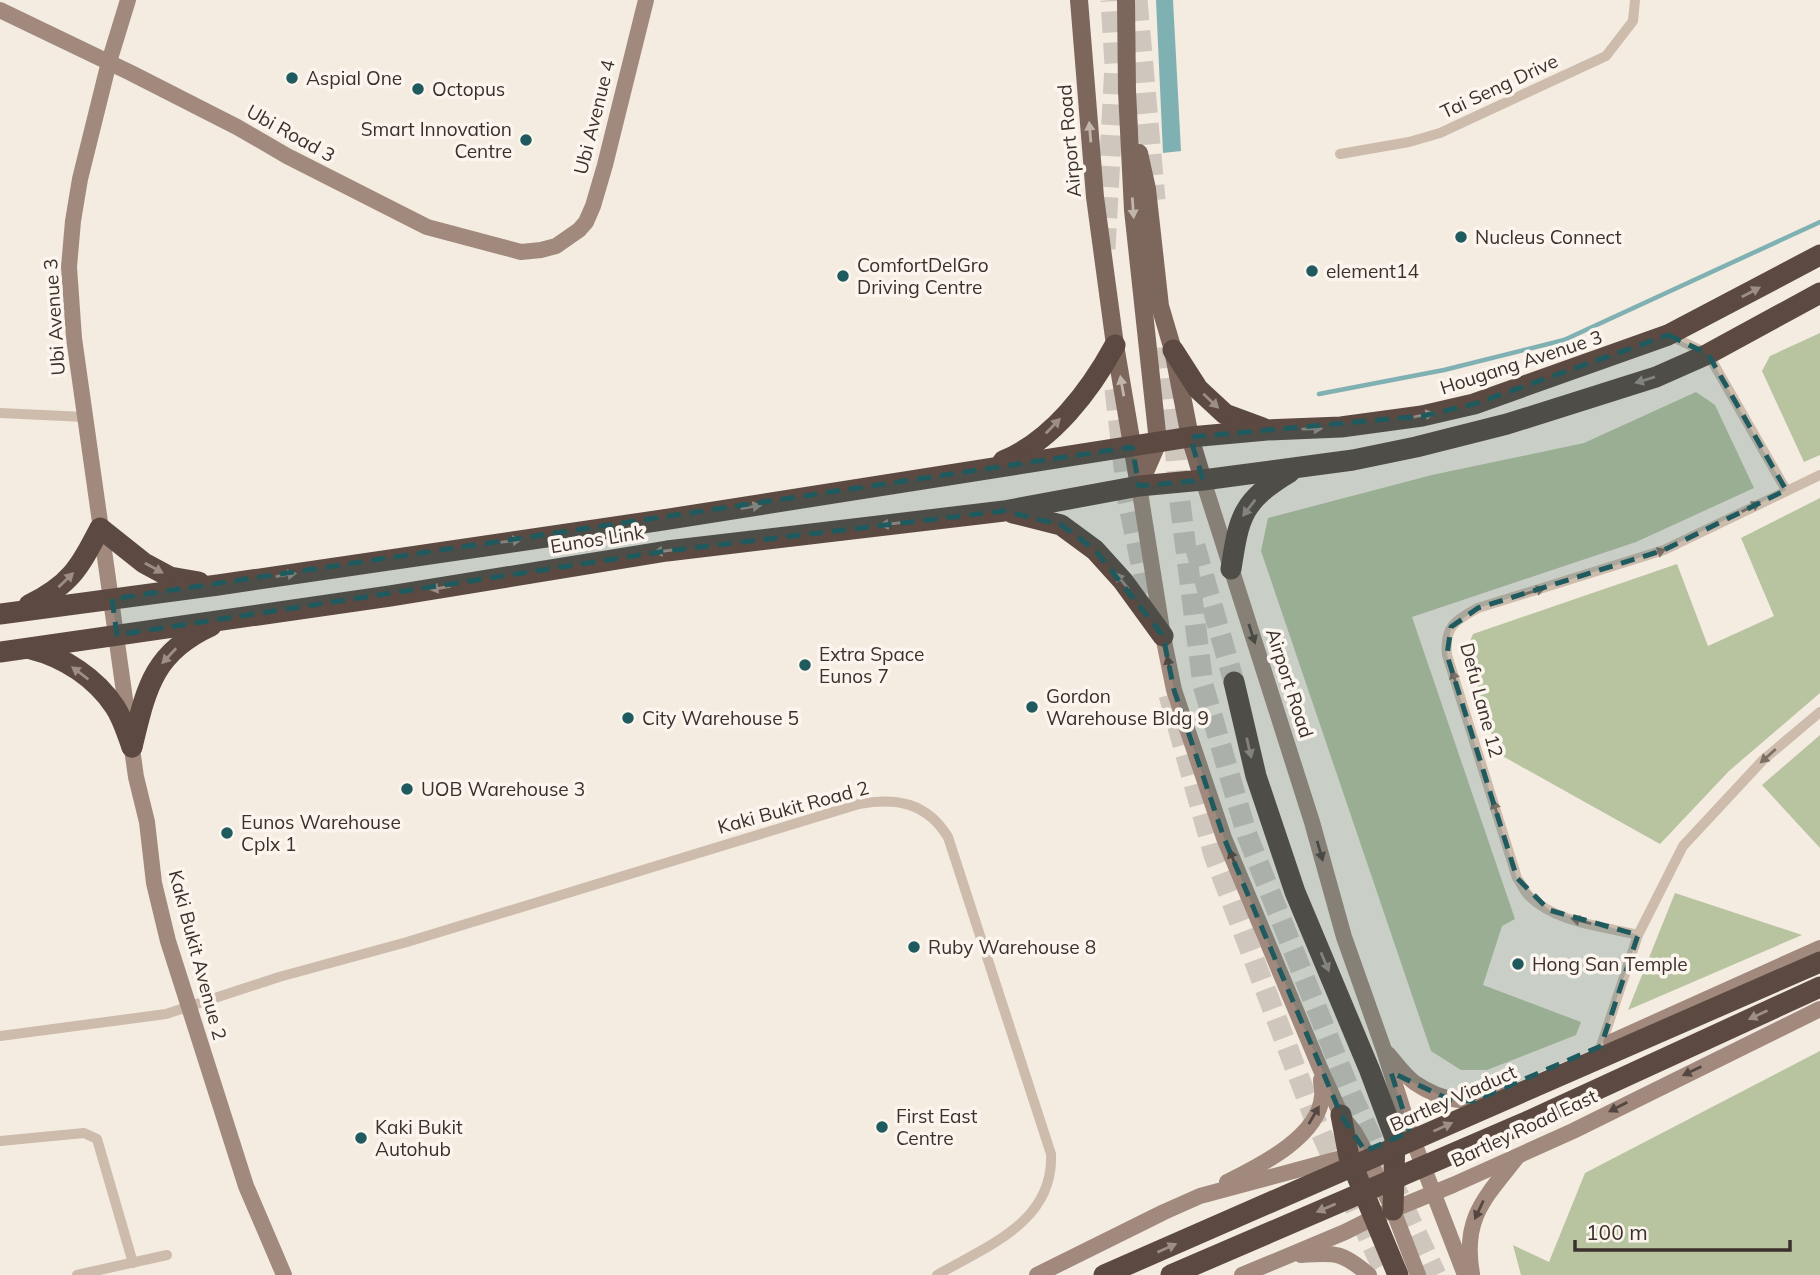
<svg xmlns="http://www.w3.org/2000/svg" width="1820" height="1275" viewBox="0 0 1820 1275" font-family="Mulish,sans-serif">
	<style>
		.green { fill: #b8c4a0 }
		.water { fill: #7fb0b2 }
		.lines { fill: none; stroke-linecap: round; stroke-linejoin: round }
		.stream { stroke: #7fb0b2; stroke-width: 4.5 }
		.highway-tunnel { stroke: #cfc6bd; stroke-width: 21; stroke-dasharray: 21 10; stroke-linecap: butt }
		.street { stroke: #cdbbac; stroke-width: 10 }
		.secondary { stroke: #a18a7d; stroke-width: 16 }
		.primary { stroke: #7d675c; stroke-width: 18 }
		.highway { stroke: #5c4a42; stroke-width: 21 }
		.highway-bridge { stroke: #5c4a42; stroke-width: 21 }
		.oneway { fill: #c2b5ac }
		.oneway2 { fill: #9c8e87 }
		.oneway3 { fill: #7d6f65 }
		.oneway4 { fill: #544640 }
		.marked { fill: #1f5a5e; fill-opacity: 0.2; stroke: #1f5a5e; stroke-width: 5; stroke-dasharray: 14 9; stroke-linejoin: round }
		.poi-dot { fill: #1f5a5e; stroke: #fbf5ee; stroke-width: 2.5 }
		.labels { text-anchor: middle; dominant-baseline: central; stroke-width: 7; stroke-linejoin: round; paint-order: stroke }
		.poi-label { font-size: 19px; fill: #3b302b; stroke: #fbf5ee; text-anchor: start }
		.street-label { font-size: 19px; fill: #3b302b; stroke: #fbf5ee }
	</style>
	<rect width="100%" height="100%" fill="#f4ebe1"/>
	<g class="green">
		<polygon points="1820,333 1820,455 1804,462 1762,371 1770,356"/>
		<polygon points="1696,392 1715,405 1754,488 1636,542 1412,617 1515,919 1502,926 1483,985 1581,1022 1576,1035 1487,1070 1461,1070 1431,1051 1261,551 1268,518 1432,475 1584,443"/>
		<polygon points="1820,498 1820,693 1729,771 1660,844 1497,753 1467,649 1473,634 1677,564 1708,646 1774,616 1741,538"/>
		<polygon points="1820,735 1820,848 1762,785"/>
		<polygon points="1675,893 1802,935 1628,1010"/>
		<polygon points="1820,1051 1820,1275 1521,1275 1513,1245 1549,1262 1585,1173"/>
	</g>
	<polygon class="water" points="1156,0 1173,0 1181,151 1163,153"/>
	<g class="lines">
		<polyline class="stream" points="1319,394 1444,370 1564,340 1820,222"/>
		<g class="highway-tunnel">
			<polyline points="1137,0 1155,200"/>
			<polyline points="1105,249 1115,65 1111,0"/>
			<polyline points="1167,347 1179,494 1203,685 1247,835 1351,1094 1436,1275"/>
			<polyline points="1115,389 1128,501 1154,626"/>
			<polyline points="1195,546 1234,682"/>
			<polyline points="1169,695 1214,855 1314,1117 1378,1258 1388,1275"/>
		</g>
		<g class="street">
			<polyline points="1340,154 1409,142 1440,133 1606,56 1633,21 1635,0"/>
			<polyline points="1669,335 1708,354 1786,490"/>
			<polyline points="0,413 85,417"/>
			<path d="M1638,935C1603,926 1556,923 1529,896C1524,891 1521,883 1517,878L1447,655C1444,627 1455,620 1478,608L1664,550L1820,475"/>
			<path d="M0,1036L166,1014L279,977L407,942L859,804C897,797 927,803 948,837L1051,1154C1054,1222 987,1246 937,1275"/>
			<polyline points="1601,1046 1638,935 1683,846 1763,760 1820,712"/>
			<polyline points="0,1141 84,1133 97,1139 133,1263"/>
			<polyline points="77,1275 167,1255"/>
		</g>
		<g class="secondary">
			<polyline points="128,0 109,62 80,179 73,221 69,267 74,338 136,777 147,822 154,883 168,941 246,1186 284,1275"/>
			<polyline points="0,10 131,73 237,127 287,156 427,227 521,252 541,250 556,246 579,230 586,222 593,206 605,165 646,0"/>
			<polyline points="1203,480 1312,822 1344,937 1384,1050 1410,1132 1465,1275"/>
			<polyline points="1139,486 1163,636 1174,690 1224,838 1320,1068 1341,1115 1355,1133 1365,1151 1393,1210 1418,1275"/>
			<polyline points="1611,1042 1820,948"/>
			<path d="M1388,1054C1396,1063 1405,1076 1415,1083C1440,1100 1470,1107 1498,1093"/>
			<path d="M1227,1182C1259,1166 1319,1137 1322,1096C1323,1091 1321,1085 1321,1080"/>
			<path d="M1301,1255C1336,1253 1341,1251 1369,1275"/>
			<path d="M1472,1274C1462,1218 1485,1198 1517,1157"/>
			<polyline points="1037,1275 1164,1212 1200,1196 1360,1153"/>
			<polyline points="1242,1275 1345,1232 1375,1217 1453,1185 1573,1131 1820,1009"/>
		</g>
		<g class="primary">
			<polyline points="1079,0 1095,197 1115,345 1139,486"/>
			<polyline points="1126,0 1127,91 1133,210 1158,442 1139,486"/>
			<polyline points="1139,153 1147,189 1160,306 1173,350 1190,437 1203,480"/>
		</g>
		<g class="highway">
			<polyline points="1173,350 1198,389 1225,414 1263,428"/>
			<path d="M1003,461C1052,441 1090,391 1115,345"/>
			<polyline points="1013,513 1061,525 1095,550 1123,581 1163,636"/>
			<path d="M1231,569C1239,516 1242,501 1290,472"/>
			<path d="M29,605C71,584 79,568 100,528L144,563L170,577L199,582"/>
			<polyline points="0,614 218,585 656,521 1190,437 1267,430 1341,427 1422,416 1474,404 1668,335 1820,255"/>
			<path d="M31,649C64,657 96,678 115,707C123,719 127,734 132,747"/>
			<polyline points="0,652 390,596 667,551 1004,511 1139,486 1203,480 1353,460 1416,447 1507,424 1656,377 1708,354 1820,293"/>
			<polyline points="1234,682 1256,776 1295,892 1370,1071 1395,1138 1393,1210"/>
			<path d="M132,747C146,690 152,653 211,626"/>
			<polyline points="1341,1115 1349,1157 1398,1275"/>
		</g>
		<g class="highway-bridge">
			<polyline points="1104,1275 1820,962"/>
			<polyline points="1171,1275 1524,1123 1820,987"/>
		</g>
	</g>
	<defs><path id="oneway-solid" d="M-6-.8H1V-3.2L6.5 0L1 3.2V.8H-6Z" transform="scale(1.75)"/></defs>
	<g class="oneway">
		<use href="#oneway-solid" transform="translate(1090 132) rotate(-95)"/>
		<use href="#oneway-solid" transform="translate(1133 208) rotate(86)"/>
		<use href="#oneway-solid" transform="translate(1122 386) rotate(-100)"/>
	</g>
	<g class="oneway2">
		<use href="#oneway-solid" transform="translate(1751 292) rotate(-28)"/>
		<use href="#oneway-solid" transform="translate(1645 380) rotate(163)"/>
		<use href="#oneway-solid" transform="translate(1211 401) rotate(43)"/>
		<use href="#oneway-solid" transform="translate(1424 415) rotate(-11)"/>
		<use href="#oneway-solid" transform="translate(1053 426) rotate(-46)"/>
		<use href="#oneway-solid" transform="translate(1312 429) rotate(-1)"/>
		<use href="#oneway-solid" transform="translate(751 507) rotate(-9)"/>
		<use href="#oneway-solid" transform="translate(1249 508) rotate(127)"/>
		<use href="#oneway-solid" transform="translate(890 524) rotate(173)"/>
		<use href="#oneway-solid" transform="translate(511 541) rotate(-8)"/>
		<use href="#oneway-solid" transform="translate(664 551) rotate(172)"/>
		<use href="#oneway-solid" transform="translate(154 568) rotate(29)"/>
		<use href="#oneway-solid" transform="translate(286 575) rotate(-9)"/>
		<use href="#oneway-solid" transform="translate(66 580) rotate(-44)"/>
		<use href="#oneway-solid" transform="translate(1122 581) rotate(-129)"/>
		<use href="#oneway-solid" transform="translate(440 588) rotate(171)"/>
		<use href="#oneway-solid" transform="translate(169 656) rotate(133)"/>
		<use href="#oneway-solid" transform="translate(80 673) rotate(-143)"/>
		<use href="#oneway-solid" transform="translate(1249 748) rotate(77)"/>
		<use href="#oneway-solid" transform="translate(1325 962) rotate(67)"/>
		<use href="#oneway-solid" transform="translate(1758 1015) rotate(155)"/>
		<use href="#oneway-solid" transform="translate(1443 1127) rotate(-24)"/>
		<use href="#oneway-solid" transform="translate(1326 1208) rotate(157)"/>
		<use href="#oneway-solid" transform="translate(1167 1248) rotate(-24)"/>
	</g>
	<g class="oneway3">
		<use href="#oneway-solid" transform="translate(1751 507) rotate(-27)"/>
		<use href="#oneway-solid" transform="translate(1656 553) rotate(-20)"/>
		<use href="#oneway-solid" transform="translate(1535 591) rotate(-17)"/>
		<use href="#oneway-solid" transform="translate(1455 680) rotate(-107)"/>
		<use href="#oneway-solid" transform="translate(1768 756) rotate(138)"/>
		<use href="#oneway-solid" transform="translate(1496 810) rotate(-107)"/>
		<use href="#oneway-solid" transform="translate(1581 921) rotate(-166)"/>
	</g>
	<g class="oneway4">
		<use href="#oneway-solid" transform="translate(1252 634) rotate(72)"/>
		<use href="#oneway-solid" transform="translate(1169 666) rotate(-102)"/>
		<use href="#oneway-solid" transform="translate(1320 851) rotate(74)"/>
		<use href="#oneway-solid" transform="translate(1233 859) rotate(-112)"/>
		<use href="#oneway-solid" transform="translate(1692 1071) rotate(154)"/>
		<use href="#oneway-solid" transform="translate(1618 1107) rotate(153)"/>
		<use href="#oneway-solid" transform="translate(1314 1115) rotate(-60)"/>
		<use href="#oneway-solid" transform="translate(1479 1210) rotate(115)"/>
	</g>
	<path class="marked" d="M1668,335L1708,354L1786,490L1664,550L1478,608L1451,627L1447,655L1517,878L1549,910L1638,935L1601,1046L1474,1101L1450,1100L1391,1072L1410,1132L1365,1151L1341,1115L1224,838L1174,690L1163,636L1095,550L1061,525L1004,511L667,551L117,635L112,599L1132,447L1139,486L1203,480L1190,437L1422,416L1474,404Z"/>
	<g class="poi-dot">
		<circle cx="292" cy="78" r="7"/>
		<circle cx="418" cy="89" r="7"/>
		<circle cx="526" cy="140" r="7"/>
		<circle cx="1461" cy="237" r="7"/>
		<circle cx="1312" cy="271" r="7"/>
		<circle cx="843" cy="276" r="7"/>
		<circle cx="805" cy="665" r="7"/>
		<circle cx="1032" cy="707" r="7"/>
		<circle cx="628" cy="718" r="7"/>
		<circle cx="407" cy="789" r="7"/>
		<circle cx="227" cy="833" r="7"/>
		<circle cx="914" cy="947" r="7"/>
		<circle cx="1518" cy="964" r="7"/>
		<circle cx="882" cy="1127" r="7"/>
		<circle cx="361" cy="1138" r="7"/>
	</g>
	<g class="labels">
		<g class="poi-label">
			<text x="306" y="78">Aspial One</text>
			<text x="432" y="89">Octopus</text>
			<text x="512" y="129" text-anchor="end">Smart Innovation<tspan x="512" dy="22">Centre</tspan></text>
			<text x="1475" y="237">Nucleus Connect</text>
			<text x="857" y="265">ComfortDelGro<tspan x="857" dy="22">Driving Centre</tspan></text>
			<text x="1326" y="271">element14</text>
			<text x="819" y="654">Extra Space<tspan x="819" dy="22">Eunos 7</tspan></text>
			<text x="1046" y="696">Gordon<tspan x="1046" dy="22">Warehouse Bldg 9</tspan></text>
			<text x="642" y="718">City Warehouse 5</text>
			<text x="421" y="789">UOB Warehouse 3</text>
			<text x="241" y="822">Eunos Warehouse<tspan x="241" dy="22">Cplx 1</tspan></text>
			<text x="928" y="947">Ruby Warehouse 8</text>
			<text x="1532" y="964">Hong San Temple</text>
			<text x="896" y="1116">First East<tspan x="896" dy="22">Centre</tspan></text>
			<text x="375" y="1127">Kaki Bukit<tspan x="375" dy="22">Autohub</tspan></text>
		</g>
		<g class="street-label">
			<text transform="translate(1499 86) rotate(-25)">Tai Seng Drive</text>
			<text transform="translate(594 117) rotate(-76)">Ubi Avenue 4</text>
			<text transform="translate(291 133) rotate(29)">Ubi Road 3</text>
			<text transform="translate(1069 141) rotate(-95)">Airport Road</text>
			<text transform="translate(54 317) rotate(-94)">Ubi Avenue 3</text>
			<text transform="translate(1521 362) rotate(-18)">Hougang Avenue 3</text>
			<text transform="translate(597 539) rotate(-9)">Eunos Link</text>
			<text transform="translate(1290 683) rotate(72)">Airport Road</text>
			<text transform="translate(1482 700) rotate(75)">Defu Lane 12</text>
			<text transform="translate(793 807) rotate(-15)">Kaki Bukit Road 2</text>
			<text transform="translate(198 955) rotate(75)">Kaki Bukit Avenue 2</text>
			<text transform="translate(1453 1098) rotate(-24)">Bartley Viaduct</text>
			<text transform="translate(1524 1128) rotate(-25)">Bartley Road East</text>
		</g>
	</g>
	<path d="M1575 1240v10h215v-10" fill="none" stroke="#3b302b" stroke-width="3.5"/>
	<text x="1586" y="1240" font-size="21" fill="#3b302b" stroke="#fbf5ee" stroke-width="5" paint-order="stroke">100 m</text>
</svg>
